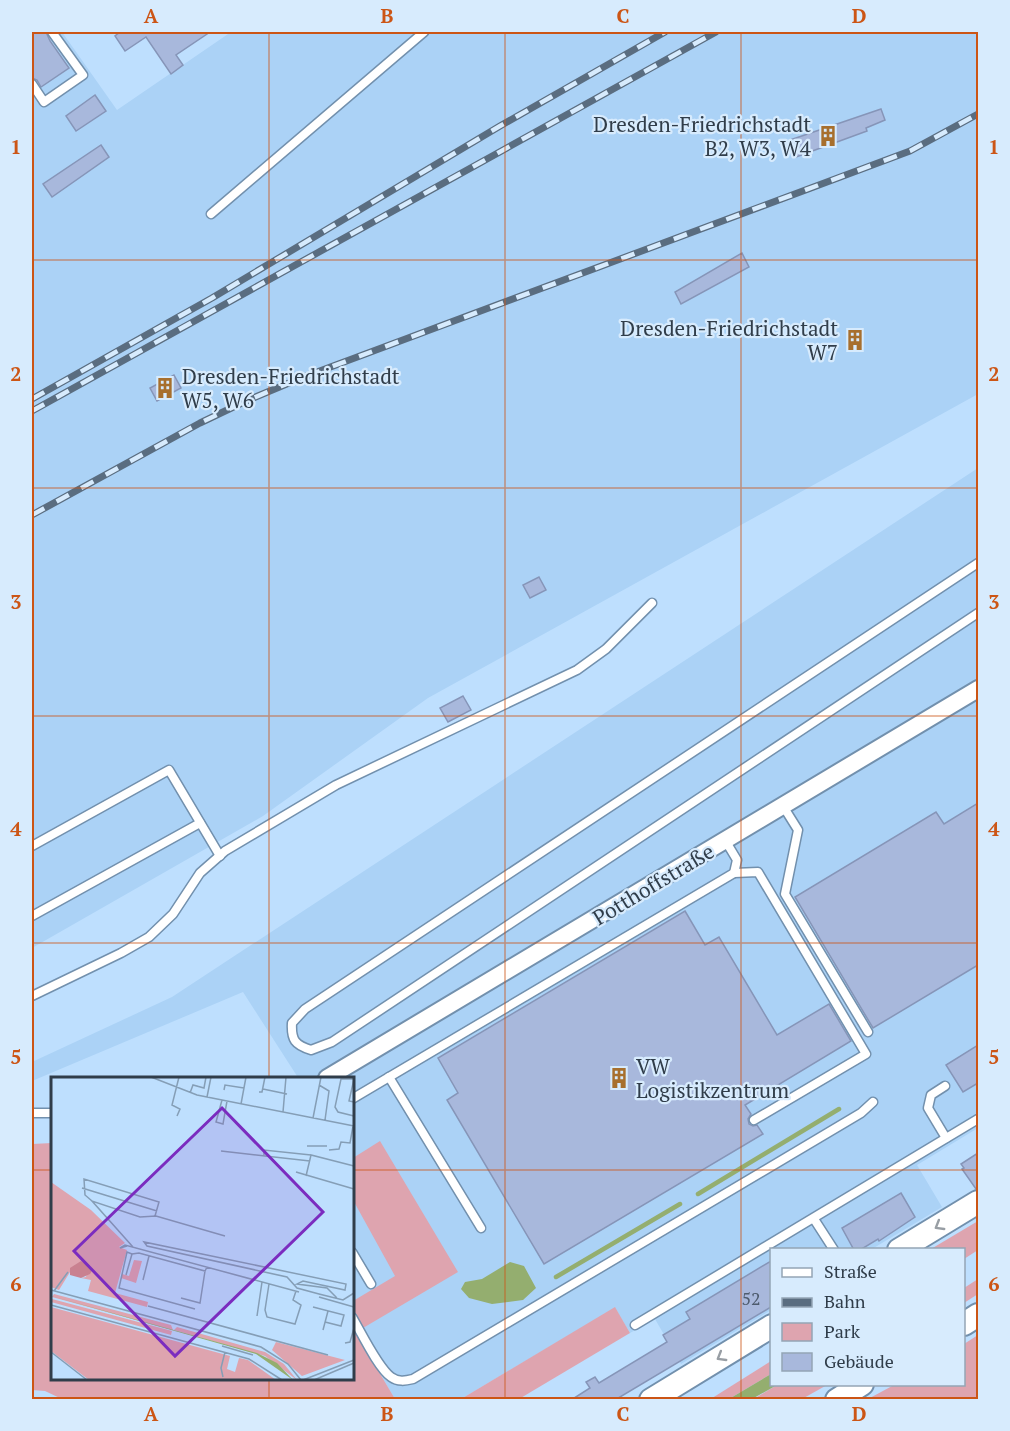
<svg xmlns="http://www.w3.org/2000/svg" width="1010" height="1431" viewBox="0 0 1010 1431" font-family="'PT Serif',serif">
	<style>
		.built { fill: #abd2f6 }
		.green { fill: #dea4af }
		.water { fill: #94ae6f }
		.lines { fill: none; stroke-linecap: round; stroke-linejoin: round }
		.stream { stroke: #94ae6f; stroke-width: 4.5 }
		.building { fill: #a8b8dc; stroke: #8695b8; stroke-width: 1.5 }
		.lane-casing { stroke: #7290ad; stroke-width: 11 }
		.street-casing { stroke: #7290ad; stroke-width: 20 }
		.secondary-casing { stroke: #7290ad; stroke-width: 26 }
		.lane { stroke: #fff; stroke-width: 8 }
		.street { stroke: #fff; stroke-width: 16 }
		.secondary { stroke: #fff; stroke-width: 22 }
		.rail-casing { stroke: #5a6d80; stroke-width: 7 }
		.rail { stroke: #d7ebfd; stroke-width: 4.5; stroke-dasharray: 14; stroke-linecap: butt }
		.oneway { stroke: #989ea4 }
		.grid { fill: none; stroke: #cc5515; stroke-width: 1.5; stroke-opacity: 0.55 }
		.labels { text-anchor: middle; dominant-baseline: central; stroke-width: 4.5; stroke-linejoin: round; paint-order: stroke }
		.number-label { font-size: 18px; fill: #4e5c6e }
		.poi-label { font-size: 21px; fill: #303d4a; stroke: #d7ebfd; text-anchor: end }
		.street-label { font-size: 21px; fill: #303d4a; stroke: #d7ebfd }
		.inset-road { fill: none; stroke: #859eb6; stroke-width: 1.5 }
		.view { fill: #7b2cbf; fill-opacity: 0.15; stroke: #7b2cbf; stroke-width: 3 }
		.inset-edge { fill: none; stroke: #303d4a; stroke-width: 3 }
		.neatline { fill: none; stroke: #cc5515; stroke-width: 2 }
		.grid-label { font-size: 20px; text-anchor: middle; font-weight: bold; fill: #cc5515 }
	</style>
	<rect width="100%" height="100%" fill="#bedffe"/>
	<g class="built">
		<polygon points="32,32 62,32 117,110 231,32 978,32 978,394 428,698 263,816 32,948"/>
		<polygon points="978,468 978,1128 917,1165 942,1207 872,1249 772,1250 771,1310 681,1364 655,1319 630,1333 615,1308 461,1399 395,1399 353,1328 352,1078 295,1078 297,1076 243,992 32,1081 32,1062 172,997"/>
	</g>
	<g class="green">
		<polygon points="380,1141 458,1272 363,1328 353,1308 353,1301 395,1276 353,1200 353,1158"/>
		<polygon points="52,1143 52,1378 352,1378 353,1328 395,1399 64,1400 45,1391 32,1390 32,1144"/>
		<polygon points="978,1221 978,1250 964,1259 964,1250 931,1249"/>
		<polygon points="978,1279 978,1294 964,1303 964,1288"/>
		<polygon points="615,1307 630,1333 519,1399 461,1399"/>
		<polygon points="978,1335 978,1399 868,1399 894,1385 964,1384 964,1344"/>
		<polygon points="771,1361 771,1374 729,1399 709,1400"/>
		<polygon points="777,1385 827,1385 802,1399 752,1400"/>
	</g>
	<g class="water">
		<polygon points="510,1262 524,1266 536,1288 523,1300 492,1304 469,1298 461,1289 465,1282 482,1279"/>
		<polygon points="771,1374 772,1384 777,1385 752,1399 729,1399"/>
	</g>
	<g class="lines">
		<g class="stream">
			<polyline points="698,1194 839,1109"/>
			<polyline points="556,1277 680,1204"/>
		</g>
	</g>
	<g class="building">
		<polygon points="32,32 46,32 50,41 69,68 41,87 37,80 32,78"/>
		<polygon points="120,32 210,32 176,55 183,65 171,74 146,37 125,51 115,36"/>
		<polygon points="95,95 106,111 76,131 66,116"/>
		<polygon points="881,109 885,120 866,128 867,131 796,157 790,140"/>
		<polygon points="101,145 109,157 52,197 43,184"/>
		<polygon points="742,253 749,267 681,304 675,292"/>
		<polygon points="174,375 181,388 157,401 150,388"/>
		<polygon points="539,577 546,590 530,598 523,585"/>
		<polygon points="463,696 471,710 448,722 440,708"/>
		<polygon points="978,803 978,965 873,1028 795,897 936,812 944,824"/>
		<polygon points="685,911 705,945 719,937 777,1035 829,1004 851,1041 745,1105 751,1114 748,1119 749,1124 753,1126 757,1125 763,1134 544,1264 447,1100 458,1093 438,1058"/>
		<polygon points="978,1045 978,1083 963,1092 946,1065"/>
		<polygon points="978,1153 978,1189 976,1189 962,1169 964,1168 961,1164"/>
		<polygon points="901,1193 915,1217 879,1241 878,1239 860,1250 854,1250 842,1228"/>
		<polygon points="771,1261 771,1307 615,1400 571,1400 590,1388 586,1382 595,1377 599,1383 667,1342 663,1335 690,1319 686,1312"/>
	</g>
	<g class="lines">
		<defs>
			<g id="lane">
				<polyline points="32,84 44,102 83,75 52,32"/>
				<polyline points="211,214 424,32"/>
				<path d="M978,563L305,1009L292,1023C291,1040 295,1045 311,1050L332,1042L978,613"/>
				<polyline points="783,806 798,830 785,894 868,1032"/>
				<polyline points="32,846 169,770 220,856"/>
				<polyline points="734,873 758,872 866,1054 754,1120"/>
				<polyline points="32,916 200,823"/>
				<polyline points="32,996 121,953 149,937 173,914 200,873 225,851 336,785 577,670 606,649 652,603"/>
				<polyline points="389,1077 481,1228"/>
				<polyline points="945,1086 931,1095 928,1108 946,1138"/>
				<polyline points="352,1099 734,873 737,860 725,840"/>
				<polyline points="32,1113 52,1113"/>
				<polyline points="814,1219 834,1250"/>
				<polyline points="352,1252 371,1284"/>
				<path d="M352,1317C361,1332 378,1368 391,1377C398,1382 405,1381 413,1379L861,1113L873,1102"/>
				<polyline points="635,1325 978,1119"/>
			</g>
			<polyline id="street" points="327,1078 978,689"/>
			<g id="secondary">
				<polyline points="899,1250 978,1202"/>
				<polyline points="964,1324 978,1315"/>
				<polyline points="651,1400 772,1326"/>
				<polyline points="837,1400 862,1384"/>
			</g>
		</defs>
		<use href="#lane" class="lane-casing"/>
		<use href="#street" class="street-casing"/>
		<use href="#secondary" class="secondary-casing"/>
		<use href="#lane" class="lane"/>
		<use href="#street" class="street"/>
		<use href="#secondary" class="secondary"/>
		<defs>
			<g id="rail">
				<polyline points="32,399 212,298 500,126 665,32"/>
				<polyline points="32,411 716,32"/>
				<polyline points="32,515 200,423 246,401 301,378 910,151 978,114"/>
			</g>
		</defs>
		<use href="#rail" class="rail-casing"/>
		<use href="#rail" class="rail"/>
	</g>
	<defs><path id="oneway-chevron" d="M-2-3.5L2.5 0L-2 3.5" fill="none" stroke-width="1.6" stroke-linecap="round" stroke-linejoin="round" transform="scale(1.5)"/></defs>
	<g class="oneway">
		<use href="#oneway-chevron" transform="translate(939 1226) rotate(149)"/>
		<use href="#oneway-chevron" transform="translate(721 1357) rotate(149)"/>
	</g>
	<path class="grid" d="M269,32V1078M505,32V1400M741,32V1400M32,260H978M32,488H978M32,716H978M32,943H978M32,1170H52M352,1170H978M269,1378V1400"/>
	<defs>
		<symbol id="building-bare" viewBox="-9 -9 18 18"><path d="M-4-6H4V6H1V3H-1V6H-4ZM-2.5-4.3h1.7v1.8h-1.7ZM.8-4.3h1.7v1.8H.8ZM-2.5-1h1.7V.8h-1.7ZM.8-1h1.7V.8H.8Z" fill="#a76f2d" stroke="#d7ebfd" stroke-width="2.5" paint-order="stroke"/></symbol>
	</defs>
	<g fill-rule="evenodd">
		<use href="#building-bare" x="813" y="121" width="30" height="30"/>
		<use href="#building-bare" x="840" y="325" width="30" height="30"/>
		<use href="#building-bare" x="150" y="373" width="30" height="30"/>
		<use href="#building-bare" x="604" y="1063" width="30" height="30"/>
	</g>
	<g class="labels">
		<g class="number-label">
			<text x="751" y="1298">52</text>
		</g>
		<g class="poi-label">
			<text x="811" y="124">Dresden-Friedrichstadt<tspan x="811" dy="24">B2, W3, W4</tspan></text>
			<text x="838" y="328">Dresden-Friedrichstadt<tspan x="838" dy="24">W7</tspan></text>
			<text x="182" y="376" text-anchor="start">Dresden-Friedrichstadt<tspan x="182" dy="24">W5, W6</tspan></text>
			<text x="636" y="1066" text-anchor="start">VW<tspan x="636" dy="24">Logistikzentrum</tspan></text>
		</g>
		<g class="street-label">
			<text transform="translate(653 884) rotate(-31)">Potthoffstraße</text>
		</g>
	</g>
	<g transform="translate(51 1077)">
		<rect width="303" height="303" fill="#bedffe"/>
		<path d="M0,105L40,133L74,166L68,170L76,173L64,216L97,225L96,230L37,214L40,203L30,201L35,200L37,192L34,188L19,195L8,213L0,210ZM83,183L91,184L85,206L70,201L71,197L78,199ZM3,217L120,248L122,253L1,220ZM1,222L121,254L120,258L0,225ZM0,230L179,279L176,292L184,295L188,281L197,283L225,303H38L0,274ZM126,250L214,275L233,287L246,303L214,279L123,253ZM225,265L294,283L251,299L221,273Z" fill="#dea4af"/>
		<path d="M30,184L42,192L39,197L30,201L19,198V191Z" fill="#c98190"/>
		<path d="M0,219L206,276L226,286L242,303L205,277Z" fill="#94ae6f"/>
		<path class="inset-road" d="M100,0L146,18L303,49M303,2H290L284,30L287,35L303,39M303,2L298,24L303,25M268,8L278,14L274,43M212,12L236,17M173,13L174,8L193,11M208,15H211L214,0M139,16L142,8L153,11L155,0M156,20L160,0M171,23L165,45L172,47L176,24M190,27L195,0M232,35L235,0M126,39L129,32L121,28L128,0M262,41L270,0M256,69H276M278,73L288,72L290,65L299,66L302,49M170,74L259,84M213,78V73L260,78M245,95L303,112M255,99L260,78L303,89M31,111L106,134M41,124L34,118L33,102L108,125L104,139M76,169L69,171L74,168L248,215M82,170L41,124L89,140L105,139L174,159M81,177L76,175L68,211L144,232M75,198L81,177L88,176L154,194L156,190M92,203L98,179M218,207L214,233L216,240L244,247L250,228L242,223L245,214M0,213L210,270L237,287L250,303M3,214L17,195M268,220L303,230M130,221L149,226L154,194M286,221L276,211L246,207L252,204L294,213L295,207L93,165L96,169L236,200L246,211L268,217L292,223L303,216M0,228L198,282L231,303M97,229L277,278M262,230L293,238L290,249L274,245M206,239L211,205M272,253L277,234M294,266L299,265L303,251M171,269L202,278M0,275L36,303M172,300L170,291L174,275M252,303L303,283M263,303L303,286"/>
		<path class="view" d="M171,31L272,135L124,279L23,174Z"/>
		<rect width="303" height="303" class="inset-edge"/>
	</g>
	<rect width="1010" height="1431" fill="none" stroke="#d7ebfd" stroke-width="66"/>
	<rect x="770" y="1248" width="195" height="138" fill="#d7ebfd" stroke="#94a5b5" stroke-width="1.5"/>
	<rect x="782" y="1268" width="30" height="9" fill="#ffffff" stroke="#94a5b5" stroke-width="1.5"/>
	<text x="824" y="1278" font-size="18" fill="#303d4a">Straße</text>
	<rect x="782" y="1298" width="30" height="9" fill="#5a6d80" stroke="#94a5b5" stroke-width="1.5"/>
	<text x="824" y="1308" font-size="18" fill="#303d4a">Bahn</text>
	<rect x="782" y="1323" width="30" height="18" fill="#dea4af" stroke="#94a5b5" stroke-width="1.5"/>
	<text x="824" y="1338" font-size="18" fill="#303d4a">Park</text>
	<rect x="782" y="1353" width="30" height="18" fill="#a8b8dc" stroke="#94a5b5" stroke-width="1.5"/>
	<text x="824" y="1368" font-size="18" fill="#303d4a">Gebäude</text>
	<rect x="33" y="33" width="944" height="1365" class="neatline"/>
	<g class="grid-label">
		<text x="151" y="23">A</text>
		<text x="387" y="23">B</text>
		<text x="623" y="23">C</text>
		<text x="859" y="23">D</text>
		<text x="16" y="154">1</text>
		<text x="994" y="154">1</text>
		<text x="16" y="381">2</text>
		<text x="994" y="381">2</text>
		<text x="16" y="609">3</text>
		<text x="994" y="609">3</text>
		<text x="16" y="836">4</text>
		<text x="994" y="836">4</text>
		<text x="16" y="1064">5</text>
		<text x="994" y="1064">5</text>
		<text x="16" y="1291">6</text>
		<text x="994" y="1291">6</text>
		<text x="151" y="1421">A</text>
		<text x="387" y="1421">B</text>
		<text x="623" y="1421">C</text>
		<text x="859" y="1421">D</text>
	</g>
</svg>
